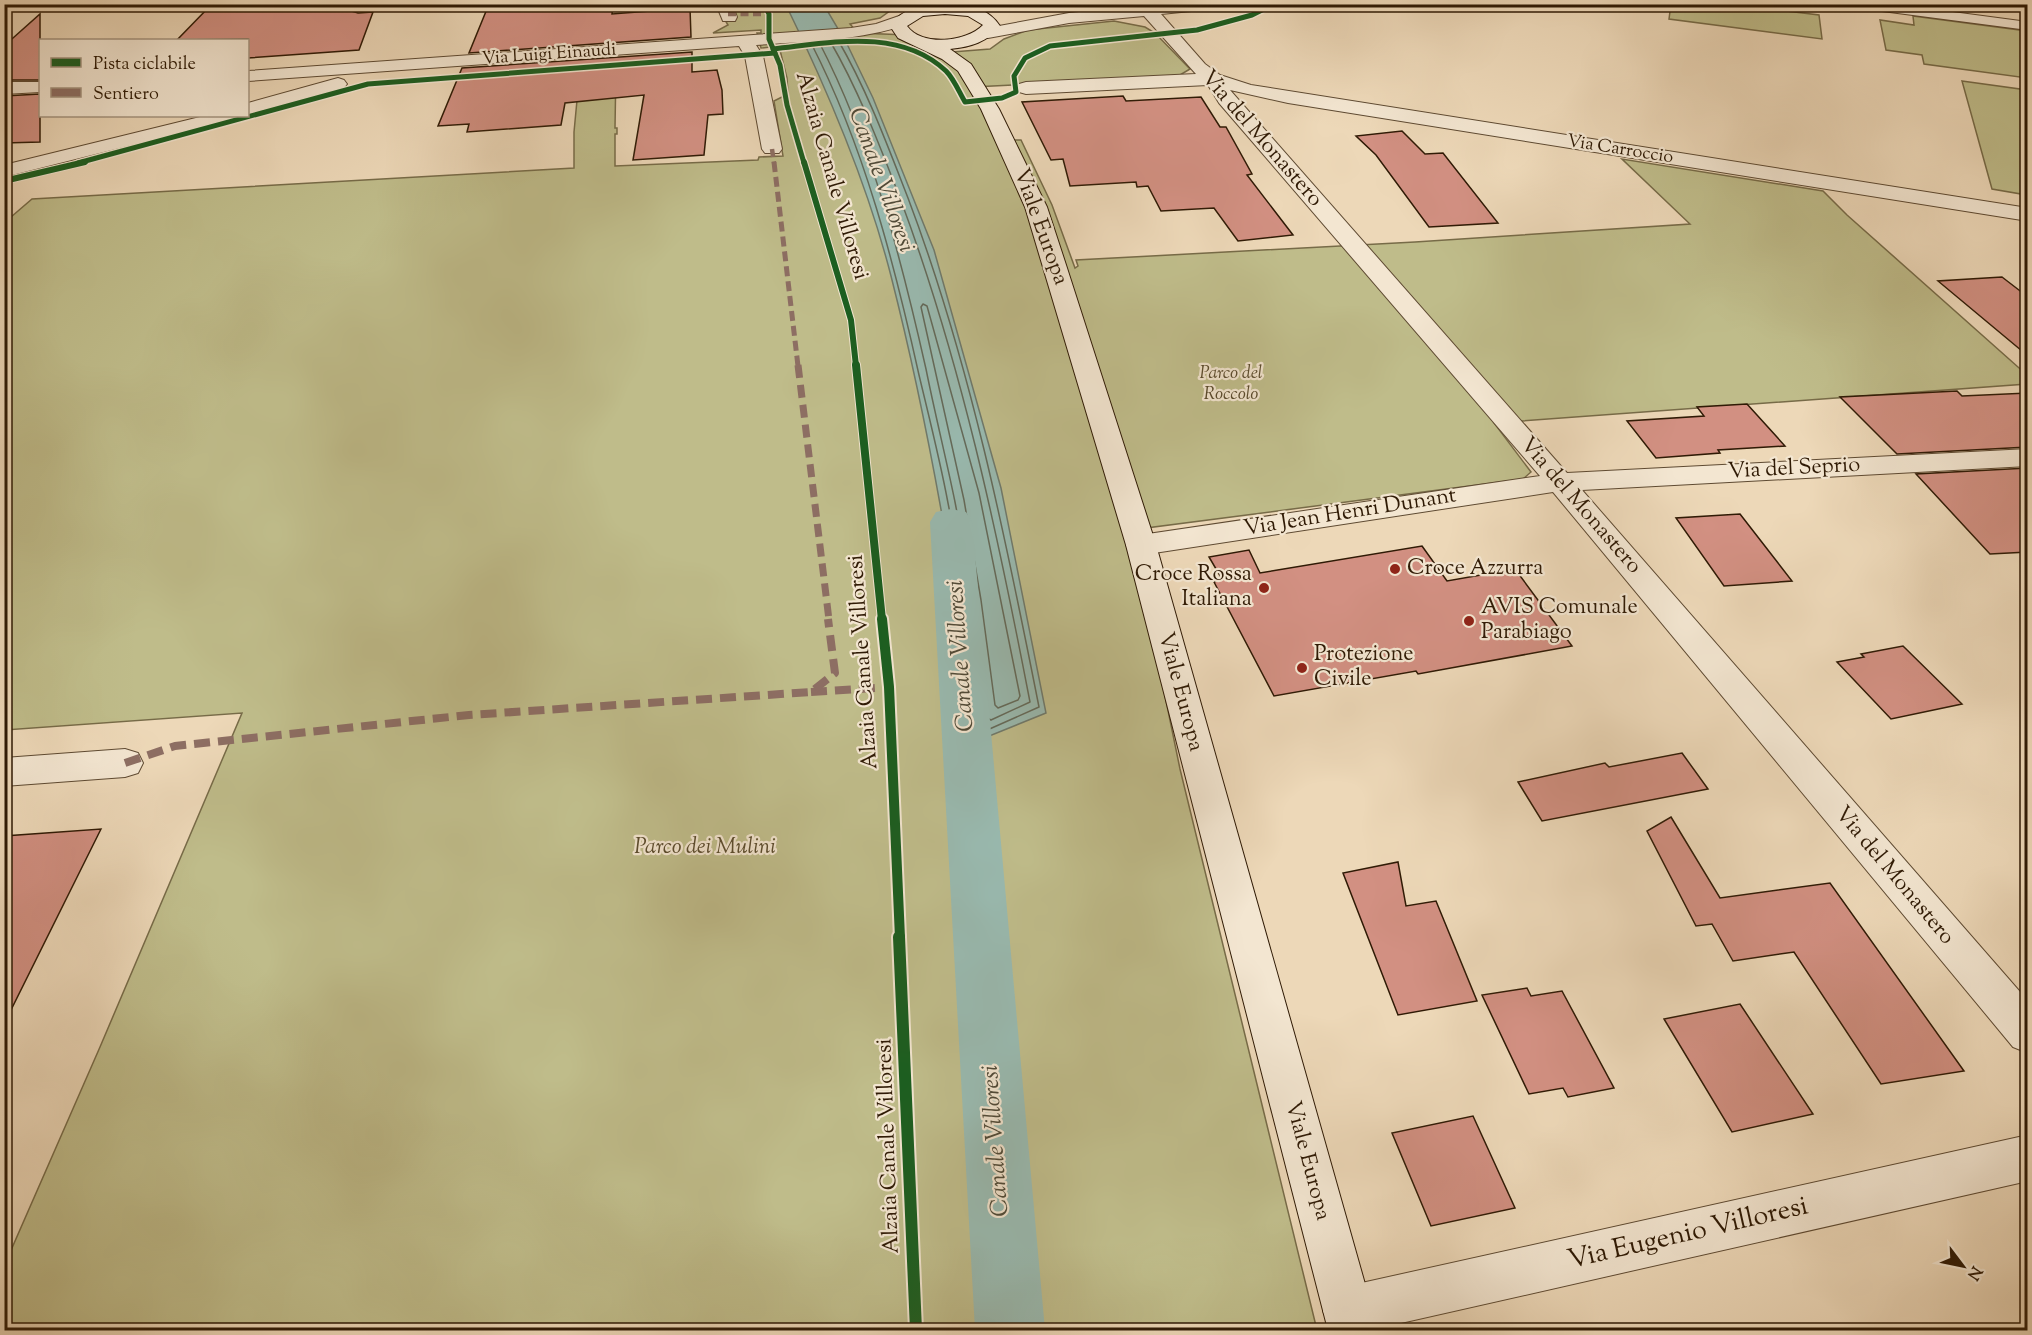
<svg xmlns="http://www.w3.org/2000/svg" width="2032" height="1335" viewBox="0 0 2032 1335" font-family="'Sorts Mill Goudy',serif">
	<style>
		.green { fill: #bfbc8a; stroke: #776b48; stroke-width: 1.5 }
		.water { fill: #99bab0; stroke: #6f7a6c; stroke-width: 1.5 }
		.lines { fill: none; stroke-linecap: round; stroke-linejoin: round }
		.shore { stroke: #646a5a; stroke-width: 1.5 }
		.canal { fill: #99bab0; fill-rule: evenodd }
		.building { fill: #d29082; stroke: #2f1a05; stroke-width: 1.5 }
		.lane-casing { stroke: #5e4a32; stroke-width: 2 }
		.street-casing { stroke: #5e4a32; stroke-width: 2 }
		.secondary-casing { stroke: #2f1a05; stroke-width: 2 }
		.lane { fill: #f3e6d1; fill-rule: evenodd }
		.street { fill: #f3e6d1; fill-rule: evenodd }
		.secondary { fill: #f3e6d1; fill-rule: evenodd }
		.quiet-far3 { stroke: #8d6e63; stroke-width: 4.5; stroke-dasharray: 8 4.5; stroke-linecap: butt }
		.quiet-far2 { stroke: #8d6e63; stroke-width: 5; stroke-dasharray: 10 5; stroke-linecap: butt }
		.quiet-far1 { stroke: #8d6e63; stroke-width: 7; stroke-dasharray: 13 7; stroke-linecap: butt }
		.quiet { stroke: #8d6e63; stroke-width: 8; stroke-dasharray: 16 8; stroke-linecap: butt }
		.cycleway-far4-casing { stroke: #f3e6d1; stroke-width: 8 }
		.cycleway-far3-casing { stroke: #f3e6d1; stroke-width: 8 }
		.cycleway-far2-casing { stroke: #f3e6d1; stroke-width: 10 }
		.cycleway-far1-casing { stroke: #f3e6d1; stroke-width: 14 }
		.cycleway-casing { stroke: #f3e6d1; stroke-width: 16 }
		.cycleway-far4 { stroke: #1b5e20; stroke-width: 5 }
		.cycleway-far3 { stroke: #1b5e20; stroke-width: 6 }
		.cycleway-far2 { stroke: #1b5e20; stroke-width: 8 }
		.cycleway-far1 { stroke: #1b5e20; stroke-width: 10 }
		.cycleway { stroke: #1b5e20; stroke-width: 12 }
		.poi-dot { fill: #8f2418; stroke: #f3e6d1; stroke-width: 2 }
		.labels { text-anchor: middle; dominant-baseline: central; stroke-width: 4.5; stroke-linejoin: round; paint-order: stroke }
		.far-street-label { font-size: 18px; fill: #2f1a05; stroke: #f3e6d1 }
		.far-park-label { font-size: 18px; font-style: italic; fill: #5a4b2d; stroke: #f3e6d1 }
		.street-label { font-size: 22px; fill: #2f1a05; stroke: #f3e6d1 }
		.poi-label { font-size: 22px; fill: #2f1a05; stroke: #f3e6d1; text-anchor: start }
		.park-label { font-size: 22px; font-style: italic; fill: #5a4b2d; stroke: #f3e6d1 }
		.water-label { font-size: 24px; font-style: italic; fill: #4f4a38; stroke: #f3e6d1 }
		.near-street-label { font-size: 27px; fill: #2f1a05; stroke: #f3e6d1 }
	</style>
	<rect width="100%" height="100%" fill="#edd8b8"/>
	<filter id="stains"><feTurbulence type="fractalNoise" baseFrequency=".00333" numOctaves="4"/><feColorMatrix values="0 0 0 0 .2 0 0 0 0 .09 0 0 0 0 .02 0 0 0 .5 -.17"/></filter>
	<radialGradient id="worn" r=".72"><stop offset=".6" stop-color="#630" stop-opacity="0"/><stop offset="1" stop-color="#630" stop-opacity=".3"/></radialGradient>
	<g class="green">
		<polygon points="1671,4 1735,5 1819,15 1822,39 1669,19"/>
		<polygon points="716,5 898,5 880,18 850,24 858,33 908,35 952,52 990,49 1004,39 1028,30 1114,21 1145,27 1155,33 1190,69 1180,75 1148,78 973,87 999,140 1021,140 1052,205 1075,268 1078,266 1076,260 1415,242 1690,224 1622,159 1823,191 1847,215 2027,375 2027,384 1494,423 1531,472 1523,479 1131,530 1180,769 1317,1330 5,1330 5,1264 100,1047 242,713 5,730 4,223 32,199 574,168 574,132 579,79 616,67 615,128 617,128 617,134 615,134 615,166 758,160 759,157 783,156 774,101 788,94 787,78 779,46 761,48 757,33 761,33 761,30 713,33 728,25"/>
		<polygon points="1913,16 2027,31 2027,78 1924,64 1922,55 1886,50 1880,20 1914,25"/>
		<polygon points="1962,81 2027,90 2027,195 1992,189"/>
	</g>
	<path class="water" d="M786,5H824L847,44L873,98L934,250L1001,488L1046,713L977,741C956,584 930,429 891,276C867,182 828,91 786,5Z"/>
	<g class="lines">
		<g class="shore">
			<path d="M819,42C872,144 901,258 926,369C935,414 946,458 955,502C969,574 978,646 987,718L991,720L1030,702C997,531 961,361 900,198C879,144 859,91 830,41"/>
			<path d="M811,43C864,146 894,262 919,375C929,417 940,460 948,503C963,578 971,653 981,728L985,731L1039,707C1005,535 970,362 908,198C887,144 867,90 838,40"/>
			<polygon points="923,304 927,306 979,493 1020,696 1018,700 998,708 995,705 981,600 964,500 921,307"/>
		</g>
		<polygon class="canal" points="951,509 966,512 972,522 1045,1330 975,1330 930,522 936,512"/>
	</g>
	<g class="building">
		<polygon points="225,4 341,4 345,9 358,13 373,12 359,50 248,58 248,39 177,40 210,6"/>
		<polygon points="489,4 532,4 532,7 613,4 612,14 690,8 691,37 469,53"/>
		<polygon points="40,14 40,80 4,80 4,46"/>
		<polygon points="692,52 692,72 717,70 722,90 723,114 708,115 704,155 633,160 644,95 565,103 561,125 467,132 469,124 438,126 462,68"/>
		<polygon points="40,94 40,142 4,143 4,96"/>
		<polygon points="1123,96 1126,101 1201,97 1220,127 1226,127 1252,174 1247,175 1293,235 1238,241 1214,208 1161,211 1148,186 1137,187 1136,182 1070,186 1063,159 1051,160 1022,102"/>
		<polygon points="1402,131 1425,154 1443,153 1498,223 1429,227 1376,155 1356,136"/>
		<polygon points="2002,277 2028,297 2028,356 1938,281"/>
		<polygon points="1957,391 1962,396 2028,393 2028,447 1897,454 1840,397"/>
		<polygon points="1747,404 1785,446 1718,450 1720,453 1656,458 1627,421 1704,416 1697,407"/>
		<polygon points="2028,468 2028,552 1990,554 1916,474"/>
		<polygon points="1740,514 1792,581 1724,586 1676,518"/>
		<polygon points="1422,546 1447,581 1515,569 1572,646 1418,674 1416,671 1274,696 1214,582 1222,579 1209,557 1249,550 1260,573"/>
		<polygon points="1903,646 1962,704 1891,719 1837,662 1864,657 1861,654"/>
		<polygon points="1682,753 1708,789 1542,821 1518,782 1605,763 1609,767"/>
		<polygon points="1671,817 1720,898 1830,883 1964,1071 1881,1084 1794,952 1733,961 1712,924 1696,926 1647,831"/>
		<polygon points="101,829 4,1024 4,836"/>
		<polygon points="1398,862 1406,906 1436,901 1477,1001 1398,1015 1343,873"/>
		<polygon points="1527,988 1531,996 1562,991 1614,1088 1568,1097 1563,1088 1529,1094 1482,995"/>
		<polygon points="1740,1004 1813,1114 1732,1132 1664,1019"/>
		<polygon points="1473,1116 1515,1208 1431,1226 1392,1133"/>
	</g>
	<g class="lines">
		<defs>
			<polygon id="lane" points="1853,4 1892,4 2028,22 2028,30 1859,8"/>
			<g id="street">
				<polygon points="343,4 371,4 371,5 363,10 345,7"/>
				<polygon points="716,4 732,4 737,17 735,21 723,21"/>
				<polygon points="1156,4 1219,4 1211,9 1161,14 1205,64 1220,75 1251,85 2028,208 2028,221 1288,103 1230,90 1567,473 2028,449 2028,466 1582,490 2028,1001 2028,1053 2013,1047 1553,492 1141,555 1130,552 1126,545 1130,538 1141,535 1540,476 1219,103 1208,85 1026,94 1019,92 1017,88 1019,84 1026,82 1196,74 1144,16 1069,23 988,38 982,37 979,33 982,29 988,28 1069,13"/>
				<path d="M902,15L910,20L908,24C859,41 808,41 756,45L763,56L782,149L779,153H765L762,149L745,56L739,46L248,81V71L851,28L876,24Z"/>
				<polygon points="338,78 344,80 347,84 344,88 248,115 248,103"/>
				<polygon points="4,82 40,82 40,92 4,94"/>
				<polygon points="204,116 234,116 231,120 4,177 4,165"/>
				<polygon points="125,749 138,753 143,763 138,773 125,777 4,786 4,758"/>
				<polygon points="2028,1135 2028,1181 1370,1330 1336,1330 1331,1328 1323,1311 1331,1294 1348,1286"/>
			</g>
			<path id="secondary" d="M953,4C972,6 989,9 1000,26C988,42 970,47 950,49L971,64L999,109L1047,207L1067,268L1156,545L1378,1330H1328L1126,545L1025,207L981,109L958,71L942,59L898,38L890,26C904,5 929,4 953,4ZM945,14L968,16L983,25C967,42 922,47 907,26L923,16Z"/>
		</defs>
		<use href="#lane" class="lane-casing"/>
		<use href="#street" class="street-casing"/>
		<use href="#secondary" class="secondary-casing"/>
		<use href="#lane" class="lane"/>
		<use href="#street" class="street"/>
		<use href="#secondary" class="secondary"/>
		<g class="quiet-far3">
			<polyline points="728,14 769,14"/>
			<polyline points="772,149 774,163"/>
		</g>
		<polyline class="quiet-far2" points="774,162 798,366"/>
		<polyline class="quiet-far1" points="798,365 829,620"/>
		<g class="quiet">
			<polyline points="811,692 889,687"/>
			<polyline points="125,763 175,746 469,715 811,692 835,673 828,619"/>
		</g>
		<defs>
			<g id="cycleway-far4">
				<polyline points="764,4 769,14 769,39 780,65 787,105 804,163"/>
				<path d="M773,49C830,43 899,27 946,71C954,79 959,92 965,102L1002,98L1016,92L1014,76L1025,58L1050,46L1197,30L1252,15L1274,4"/>
				<polyline points="78,163 368,84 775,53"/>
			</g>
			<g id="cycleway-far3">
				<polyline points="804,162 851,320 856,366"/>
				<polyline points="4,181 85,162"/>
			</g>
			<polyline id="cycleway-far2" points="856,365 882,620"/>
			<polyline id="cycleway-far1" points="882,619 889,687 900,938"/>
			<polyline id="cycleway" points="899,937 916,1330"/>
		</defs>
		<use href="#cycleway-far4" class="cycleway-far4-casing"/>
		<use href="#cycleway-far3" class="cycleway-far3-casing"/>
		<use href="#cycleway-far2" class="cycleway-far2-casing"/>
		<use href="#cycleway-far1" class="cycleway-far1-casing"/>
		<use href="#cycleway" class="cycleway-casing"/>
		<use href="#cycleway-far4" class="cycleway-far4"/>
		<use href="#cycleway-far3" class="cycleway-far3"/>
		<use href="#cycleway-far2" class="cycleway-far2"/>
		<use href="#cycleway-far1" class="cycleway-far1"/>
		<use href="#cycleway" class="cycleway"/>
	</g>
	<g class="poi-dot">
		<circle cx="1395" cy="569" r="6"/>
		<circle cx="1264" cy="588" r="6"/>
		<circle cx="1469" cy="621" r="6"/>
		<circle cx="1302" cy="668" r="6"/>
	</g>
	<g class="labels">
		<g class="far-street-label">
			<text transform="translate(549 55) rotate(-4)">Via Luigi Einaudi</text>
			<text transform="translate(1620 150) rotate(9)">Via Carroccio</text>
		</g>
		<g class="far-park-label">
			<text x="1231" y="374">Parco del<tspan x="1231" dy="21">Roccolo</tspan></text>
		</g>
		<g class="street-label">
			<text transform="translate(1261 139) rotate(49)">Via del Monastero</text>
			<text transform="translate(831 176) rotate(74)">Alzaia Canale Villoresi</text>
			<text transform="translate(1040 227) rotate(70)">Viale Europa</text>
			<text transform="translate(1794 469) rotate(-3)">Via del Seprio</text>
			<text transform="translate(1580 506) rotate(49)">Via del Monastero</text>
			<text transform="translate(1350 513) rotate(-9)">Via Jean Henri Dunant</text>
			<text transform="translate(864 662) rotate(-94)">Alzaia Canale Villoresi</text>
			<text transform="translate(1180 692) rotate(75)">Viale Europa</text>
			<text transform="translate(1894 876) rotate(50)">Via del Monastero</text>
			<text transform="translate(889 1146) rotate(-92)">Alzaia Canale Villoresi</text>
			<text transform="translate(1307 1161) rotate(75)">Viale Europa</text>
		</g>
		<g class="poi-label">
			<text x="1407" y="569">Croce Azzurra</text>
			<text x="1252" y="575" text-anchor="end">Croce Rossa<tspan x="1252" dy="25">Italiana</tspan></text>
			<text x="1481" y="608">AVIS Comunale<tspan x="1481" dy="25">Parabiago</tspan></text>
			<text x="1314" y="655">Protezione<tspan x="1314" dy="25">Civile</tspan></text>
		</g>
		<g class="park-label">
			<text x="705" y="848">Parco dei Mulini</text>
		</g>
		<g class="water-label">
			<text transform="translate(881 180) rotate(70)">Canale Villoresi</text>
			<text transform="translate(961 656) rotate(-94)">Canale Villoresi</text>
			<text transform="translate(996 1141) rotate(-94)">Canale Villoresi</text>
		</g>
		<g class="near-street-label">
			<text transform="translate(1688 1234) rotate(-13)">Via Eugenio Villoresi</text>
		</g>
	</g>
	<rect width="2032" height="1335" fill="none" stroke="#edd8b8" stroke-width="24"/>
	<rect x="6" y="6" width="2020" height="1323" fill="none" stroke="#2f1a05" stroke-width="3"/>
	<rect x="12" y="12" width="2008" height="1311" fill="none" stroke="#2f1a05" stroke-width="1.5"/>
	<rect x="39" y="39" width="210" height="78" fill="#f3e6d1" stroke="#a5947f" stroke-width="1.5"/>
	<rect x="51" y="58" width="30" height="9" fill="#1b5e20" stroke="#a5947f" stroke-width="1.5"/>
	<text x="93" y="69" font-size="18" fill="#2f1a05">Pista ciclabile</text>
	<rect x="51" y="88" width="30" height="9" fill="#8d6e63" stroke="#a5947f" stroke-width="1.5"/>
	<text x="93" y="99" font-size="18" fill="#2f1a05">Sentiero</text>
	<g transform="translate(1963 1266) rotate(122)" stroke="#f3e6d1" stroke-width="4.5" paint-order="stroke">
	<path d="M0-4.5L10 22L0 15L-10 22Z" fill="#2f1a05"/>
	<text y="-9" font-size="16" font-weight="bold" text-anchor="middle" fill="#2f1a05">N</text>
	</g>
	<rect width="100%" height="100%" filter="url(#stains)"/>
	<rect width="100%" height="100%" fill="url(#worn)"/>
</svg>
